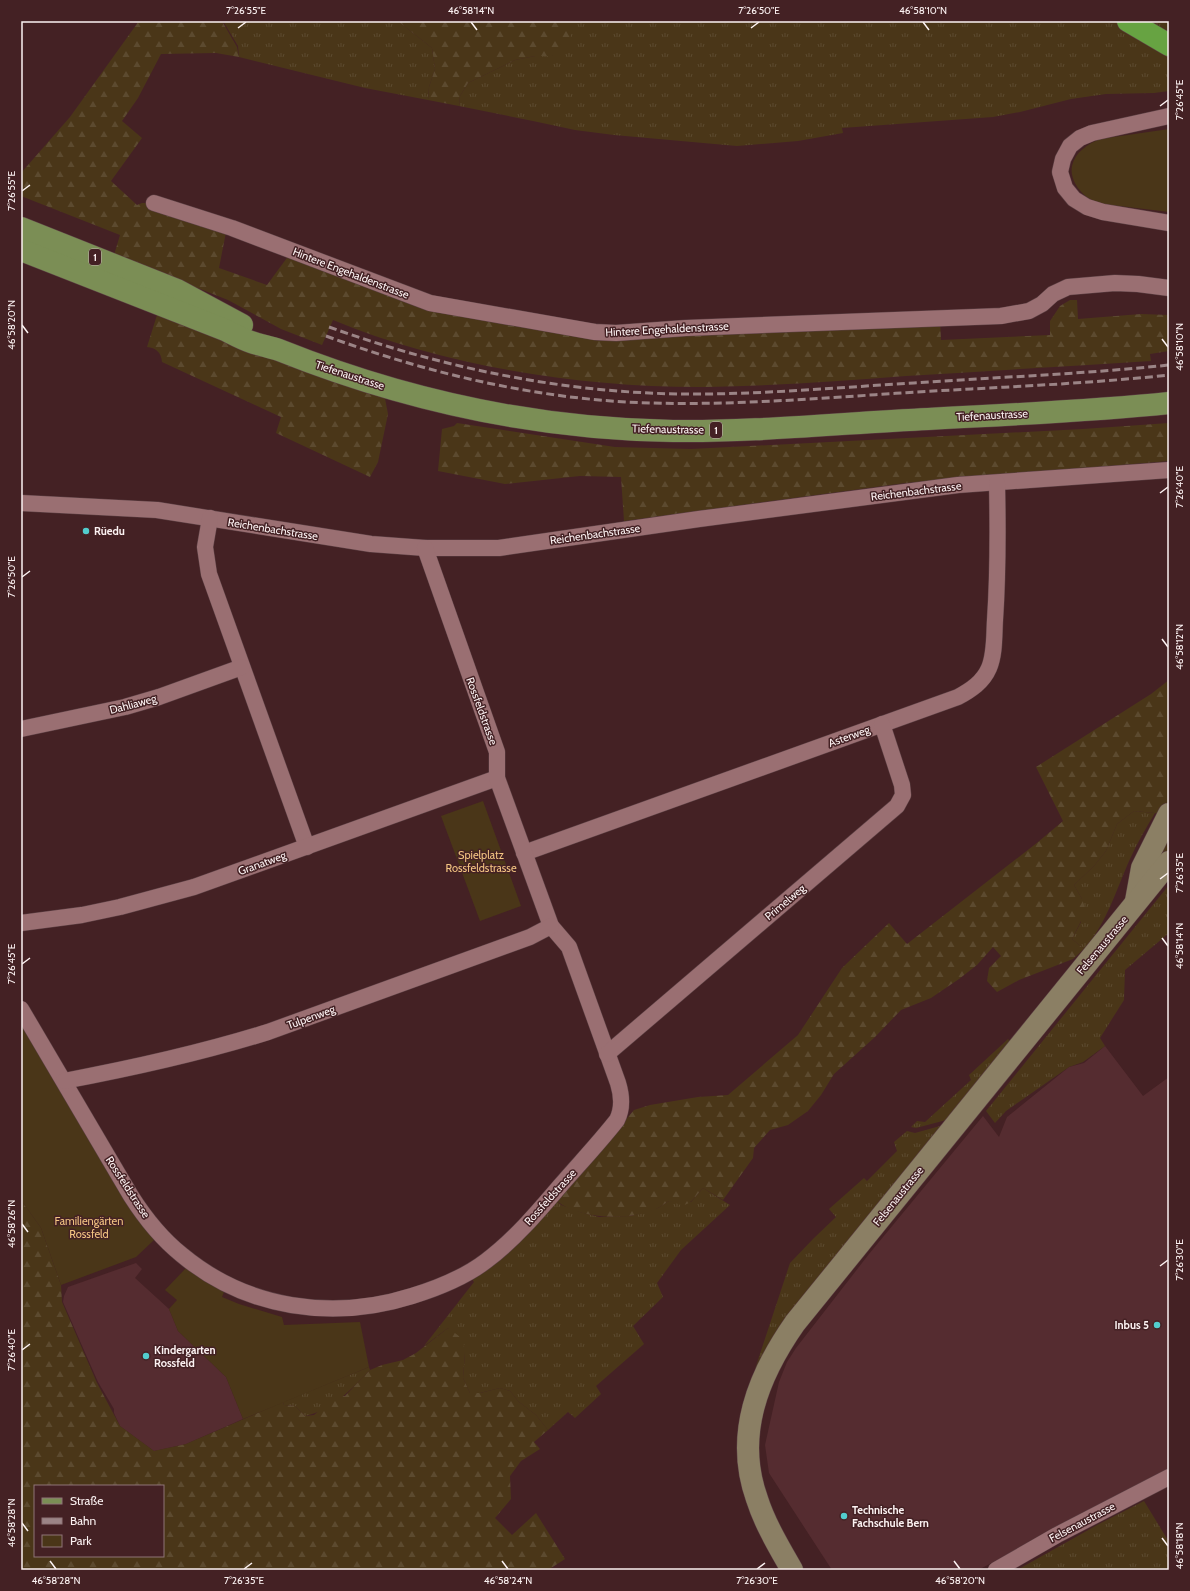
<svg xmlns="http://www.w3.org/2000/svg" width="1190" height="1591" viewBox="0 0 1190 1591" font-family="Cabin,sans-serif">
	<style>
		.built { fill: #552c30 }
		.grass { fill: url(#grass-tufts) }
		.forest { fill: url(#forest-firs); fill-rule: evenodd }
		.green { fill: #4a3618 }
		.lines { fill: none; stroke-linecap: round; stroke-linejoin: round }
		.street-casing { stroke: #5c4044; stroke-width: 17 }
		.secondary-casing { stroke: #5c4044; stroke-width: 23 }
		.primary-casing { stroke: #5c4044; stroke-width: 23 }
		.highway-casing { stroke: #5c4044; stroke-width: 23 }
		.street { stroke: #9a6f72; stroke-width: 16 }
		.secondary { stroke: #8b7f64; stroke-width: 22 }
		.primary { stroke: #7b8e55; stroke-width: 22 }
		.highway { stroke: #67a342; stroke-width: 22 }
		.rail { stroke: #9b8486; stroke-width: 3; stroke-dasharray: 8 4; stroke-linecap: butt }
		.ticks { fill: none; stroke: #fcf2f2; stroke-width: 1.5 }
		.poi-dot { fill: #52cdcd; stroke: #442124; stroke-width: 1.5 }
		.labels { text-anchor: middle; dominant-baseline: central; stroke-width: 3; stroke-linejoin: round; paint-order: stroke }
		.shield { fill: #442124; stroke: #c5b3b4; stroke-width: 1 }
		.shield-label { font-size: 10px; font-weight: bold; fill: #fcf2f2 }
		.street-label { font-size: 11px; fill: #fcf2f2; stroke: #442124 }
		.poi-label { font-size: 11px; font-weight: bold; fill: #fcf2f2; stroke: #442124; text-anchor: start }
		.park-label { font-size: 11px; fill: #f4c583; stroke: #442124 }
		.neatline { fill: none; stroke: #fcf2f2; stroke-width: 1.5 }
		.ticks-label { font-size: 10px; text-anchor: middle; fill: #fcf2f2 }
	</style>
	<defs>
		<pattern id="grass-tufts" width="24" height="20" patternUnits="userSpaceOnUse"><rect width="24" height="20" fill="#4a3618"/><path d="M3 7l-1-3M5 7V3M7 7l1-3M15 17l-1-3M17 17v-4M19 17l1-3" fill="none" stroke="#5c4a2f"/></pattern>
		<pattern id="forest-firs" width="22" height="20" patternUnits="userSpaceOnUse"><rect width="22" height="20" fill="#4a3618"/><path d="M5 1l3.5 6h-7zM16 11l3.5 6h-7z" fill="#5c4a2f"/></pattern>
	</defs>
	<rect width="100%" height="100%" fill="#442124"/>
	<g class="built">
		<polygon points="1105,1046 1143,1096 1169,1077 1169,1472 978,1570 832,1570 769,1473 765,1445 779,1382 787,1362 796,1348 869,1254 983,1116 999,1137 1007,1117 1069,1067 1084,1063"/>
		<polygon points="136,1263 142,1269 135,1278 169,1309 178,1331 226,1377 243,1419 186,1444 154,1451 120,1426 114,1413 114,1409 98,1382 83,1348 63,1302 64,1296 68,1287"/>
	</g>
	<g class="grass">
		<polygon points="223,21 394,21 399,22 432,48 435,69 429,87 428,100 365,88 239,57 238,46"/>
		<polygon points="571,21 1169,21 1169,91 1154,93 1106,94 1071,99 1020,112 993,117 842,128 843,133 798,141 737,146 614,135 575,130 533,121 459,106 460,96 468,83 515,60 535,56 552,56 571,35"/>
		<path d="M1134,811L1155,813C1146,828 1137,843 1130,859C1116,890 1107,923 1084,949L1072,939L1081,922L1082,899L1074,885L1094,866L1106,851L1117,824Z"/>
		<polygon points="1169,885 1169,933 1125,970 1124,1000 1100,1038 1105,1046 1083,1062 1069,1067 1006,1111 995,1123 986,1111"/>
		<polygon points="1022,1028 1008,1049 1005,1046 997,1056 1000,1059 950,1119 916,1128 911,1127 917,1121 925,1122 971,1080 969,1075 1008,1039 1011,1042 1017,1034 1016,1033"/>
		<polygon points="947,1124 778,1331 755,1369 790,1263 814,1238 836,1217 829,1209 864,1178 867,1181 897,1151 894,1142 907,1131 915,1133"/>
		<polygon points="703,1188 730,1205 681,1250 657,1283 663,1297 633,1326 644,1344 596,1386 601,1394 575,1418 568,1412 548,1430 536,1415 519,1402 510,1391 500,1388 480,1393 470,1393 463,1378 465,1353 448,1328 424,1346 474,1282 472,1279 557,1201 561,1205 580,1212 599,1217 631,1216 646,1212 658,1208 669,1201 691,1202"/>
		<path d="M369,1367L370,1370C352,1389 331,1411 305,1416L295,1406L284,1405L283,1402Z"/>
		<polygon points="1144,1501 1169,1542 1169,1570 1017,1570 1099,1524"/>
	</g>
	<g class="forest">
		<path d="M139,21H222L237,47L239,57L216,53L161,54L138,98L122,121L142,138L111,181L137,205L142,203H149L227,227L219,268L267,285L292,251L390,290L571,329L940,318L941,340L1050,335V321L1060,306L1070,300H1077L1078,319L1141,314L1169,315V351L1150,354L1151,361C1069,366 988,371 906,376C840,381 774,386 707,387C585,388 446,367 333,320L322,345L281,329L228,300L114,255L120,235L21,196V173L70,117Z"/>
		<polygon points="394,21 571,21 571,35 569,46 552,56 535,56 515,60 468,83 460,96 459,106 428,100 429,87 435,69 432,48 399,22"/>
		<path d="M157,315L276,341L381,378L388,414L378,462L370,477L276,433L281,417L162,362C161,352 156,348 147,347Z"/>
		<polygon points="457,423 615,447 691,449 1083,429 1169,423 1169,461 905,483 624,521 621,477 580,476 505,484 438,471 442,429 454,426"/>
		<path d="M1169,680V860L1134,903L1167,818L1155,813L1134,811L1117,824L1106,851L1094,866L1074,885L1082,899L1086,911L1072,939L1084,949L1073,959L1019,980L997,992L987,981L989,968L1001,956L993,947L977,965L959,979L931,998L901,1010L875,1037L834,1074L821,1095L808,1111L788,1125L770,1130L754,1148L753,1158L723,1200L703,1188C696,1195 689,1209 678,1204C674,1203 672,1201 669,1201C665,1203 662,1206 658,1208C633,1221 579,1220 557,1201L634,1110L650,1105L698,1097L728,1095L798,1035L842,968L889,923L907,944L1038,842L1063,821L1036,767L1151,694Z"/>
		<path d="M21,1200L41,1228L61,1285L62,1302L97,1383L120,1426L154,1451L186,1444L283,1402L284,1405L295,1406L305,1416L314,1415L335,1397L345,1396L370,1370L382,1365L403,1360L416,1353L448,1328L463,1339L465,1353L463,1378L470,1393H480L500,1388L510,1391L519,1402L536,1415L548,1430L534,1442L540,1449L521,1461L510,1476L511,1499L495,1518L512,1535L536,1513L565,1559L548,1570H21ZM35,1486H163V1556H35Z"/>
	</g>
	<g class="green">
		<path d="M1169,129V212C1153,210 1136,208 1120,206C1112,205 1103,205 1096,202C1082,197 1069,180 1072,166C1075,152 1088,144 1100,139Z"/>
		<polygon points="483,801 521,906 480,921 441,816"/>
		<polygon points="21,1024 154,1240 136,1257 61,1285 41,1228 21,1200"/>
		<polygon points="186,1268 208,1283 224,1292 222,1297 239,1304 282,1317 284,1325 360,1322 369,1367 243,1419 226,1377 178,1331 169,1309 177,1300 165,1290"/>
	</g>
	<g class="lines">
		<defs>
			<g id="street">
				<polyline points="1169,116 1092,133 1080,138 1070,146 1063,159 1060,172 1065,188 1074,199 1087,207 1103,212 1169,223"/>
				<polyline points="154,203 232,228 430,303 595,332 616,333 686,328 1001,316 1029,311 1042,304 1053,294 1068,287 1115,283 1138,284 1169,288"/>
				<polyline points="21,503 157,510 371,544 425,548 499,548 699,519 958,485 1169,470"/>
				<polyline points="210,518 205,547 209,574 307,847"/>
				<polyline points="21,729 125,707 159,697 242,667"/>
				<path d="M524,853L958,697C971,690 983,682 989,668C995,654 994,636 995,620C998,575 998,529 997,483"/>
				<polyline points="21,923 82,915 120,907 194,887 497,778"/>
				<path d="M21,1009L131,1196C145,1218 162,1239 182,1255C247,1309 333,1321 412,1296C438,1288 465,1277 486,1261C514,1240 537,1213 560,1186C579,1164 599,1143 617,1120C623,1108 622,1096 618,1083L569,947L551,926L497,778V752L425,548"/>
				<polyline points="607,1054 897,806 903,795 902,785 882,724"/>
				<path d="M64,1081C133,1068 201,1053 268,1032L530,937L551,926"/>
				<polyline points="996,1570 1057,1535 1169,1477"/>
			</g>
			<g id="secondary">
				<polyline points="1136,901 1142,868 1169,814"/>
				<path d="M792,1570C779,1547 765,1524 757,1499C734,1435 758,1376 795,1323L1169,862"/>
			</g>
			<g id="primary">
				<polyline points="21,228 177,290 242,325"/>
				<path d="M21,250L225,330C233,334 242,339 251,342C260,345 270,347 279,350C404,400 538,429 673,431C752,432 831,424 909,420C996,415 1083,412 1169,403"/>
			</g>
			<polyline id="highway" points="1128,21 1169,45"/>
		</defs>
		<use href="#street" class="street-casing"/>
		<use href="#secondary" class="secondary-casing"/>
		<use href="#primary" class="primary-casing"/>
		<use href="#highway" class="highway-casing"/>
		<use href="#street" class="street"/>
		<use href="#secondary" class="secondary"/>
		<use href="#primary" class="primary"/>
		<use href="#highway" class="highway"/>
		<g class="rail">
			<path d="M329,327C452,371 579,396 709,394C778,393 846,387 914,383C999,377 1084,374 1169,365"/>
			<path d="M326,336C422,371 523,396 626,402C723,407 820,398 917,392C1001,387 1085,384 1169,375"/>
		</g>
	</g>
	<path class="ticks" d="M471,22L477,30M923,22L929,30M238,28L246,22M751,28L759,22M1160,106L1168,100M22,191L30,185M22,325L28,333M1162,339L1168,347M1160,493L1168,487M22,577L30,571M1162,639L1168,647M1160,879L1168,873M1162,938L1168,946M22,964L30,958M22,1224L28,1232M1160,1266L1168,1260M22,1350L30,1344M22,1523L28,1531M1162,1538L1168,1546M50,1561L56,1569M502,1561L508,1569M954,1561L960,1569M244,1569L252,1563M757,1569L765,1563"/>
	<g class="poi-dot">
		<circle cx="86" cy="531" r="4"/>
		<circle cx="1157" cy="1325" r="4"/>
		<circle cx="146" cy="1356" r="4"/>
		<circle cx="844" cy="1516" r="4"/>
	</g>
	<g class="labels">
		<g class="shield">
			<rect x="89" y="249" width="12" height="16" rx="3"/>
			<rect x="710" y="422" width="12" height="16" rx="3"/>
		</g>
		<g class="shield-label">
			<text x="95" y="257">1</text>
			<text x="716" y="430">1</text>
		</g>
		<g class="street-label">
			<text transform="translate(351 273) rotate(21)">Hintere Engehaldenstrasse</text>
			<text transform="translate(667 329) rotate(-3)">Hintere Engehaldenstrasse</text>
			<text transform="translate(350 375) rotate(18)">Tiefenaustrasse</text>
			<text transform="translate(992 415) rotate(-3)">Tiefenaustrasse</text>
			<text transform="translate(668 429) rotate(1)">Tiefenaustrasse</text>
			<text transform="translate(916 491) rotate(-7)">Reichenbachstrasse</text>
			<text transform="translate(273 529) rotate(9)">Reichenbachstrasse</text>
			<text transform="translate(595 534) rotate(-8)">Reichenbachstrasse</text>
			<text transform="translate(133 704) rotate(-15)">Dahliaweg</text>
			<text transform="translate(482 711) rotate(70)">Rossfeldstrasse</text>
			<text transform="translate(849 736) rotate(-20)">Asterweg</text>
			<text transform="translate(262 863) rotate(-20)">Granatweg</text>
			<text transform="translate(785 902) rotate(-40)">Primelweg</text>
			<text transform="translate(1102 945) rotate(-50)">Felsenaustrasse</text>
			<text transform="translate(311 1017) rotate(-20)">Tulpenweg</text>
			<text transform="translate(128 1187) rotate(57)">Rossfeldstrasse</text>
			<text transform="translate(898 1196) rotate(-51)">Felsenaustrasse</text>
			<text transform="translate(550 1197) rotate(-48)">Rossfeldstrasse</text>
			<text transform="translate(1082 1522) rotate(-28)">Felsenaustrasse</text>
		</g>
		<g class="poi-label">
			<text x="94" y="531">Rüedu</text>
			<text x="1149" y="1325" text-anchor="end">Inbus 5</text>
			<text x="154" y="1350">Kindergarten<tspan x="154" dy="13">Rossfeld</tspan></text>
			<text x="852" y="1510">Technische<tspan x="852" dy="13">Fachschule Bern</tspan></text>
		</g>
		<g class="park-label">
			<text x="481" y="855">Spielplatz<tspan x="481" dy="13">Rossfeldstrasse</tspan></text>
			<text x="89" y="1221">Familiengärten<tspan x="89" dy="13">Rossfeld</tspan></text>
		</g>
	</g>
	<rect width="1190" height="1591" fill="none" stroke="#442124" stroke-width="44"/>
	<rect x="34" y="1485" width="130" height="72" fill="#442124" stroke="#8e7576"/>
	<rect x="42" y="1498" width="20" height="6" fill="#7b8e55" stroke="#8e7576"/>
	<text x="70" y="1505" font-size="12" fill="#fcf2f2">Straße</text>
	<rect x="42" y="1518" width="20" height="6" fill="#9b8486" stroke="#8e7576"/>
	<text x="70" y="1525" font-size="12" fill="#fcf2f2">Bahn</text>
	<rect x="42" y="1535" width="20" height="12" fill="#4a3618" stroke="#8e7576"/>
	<text x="70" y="1545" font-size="12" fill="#fcf2f2">Park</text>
	<rect x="22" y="22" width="1146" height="1547" class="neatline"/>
	<g class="ticks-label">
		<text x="246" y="14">7°26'55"E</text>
		<text x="471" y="14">46°58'14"N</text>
		<text x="759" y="14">7°26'50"E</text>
		<text x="923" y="14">46°58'10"N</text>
		<text transform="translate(1179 100) rotate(-90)" y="4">7°26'45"E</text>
		<text transform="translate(11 191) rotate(-90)" y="4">7°26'55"E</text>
		<text transform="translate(11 325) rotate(-90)" y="4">46°58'20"N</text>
		<text transform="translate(1179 347) rotate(-90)" y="4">46°58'10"N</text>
		<text transform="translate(1179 487) rotate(-90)" y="4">7°26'40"E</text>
		<text transform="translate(11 577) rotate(-90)" y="4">7°26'50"E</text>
		<text transform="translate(1179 647) rotate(-90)" y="4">46°58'12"N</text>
		<text transform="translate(1179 873) rotate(-90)" y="4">7°26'35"E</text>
		<text transform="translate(1179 946) rotate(-90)" y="4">46°58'14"N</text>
		<text transform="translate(11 964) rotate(-90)" y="4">7°26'45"E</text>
		<text transform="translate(11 1224) rotate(-90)" y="4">46°58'26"N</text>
		<text transform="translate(1179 1260) rotate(-90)" y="4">7°26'30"E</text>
		<text transform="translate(11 1350) rotate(-90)" y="4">7°26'40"E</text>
		<text transform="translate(11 1523) rotate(-90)" y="4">46°58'28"N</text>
		<text transform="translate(1179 1546) rotate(-90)" y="4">46°58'18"N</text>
		<text x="56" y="1584">46°58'28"N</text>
		<text x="244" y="1584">7°26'35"E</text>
		<text x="508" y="1584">46°58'24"N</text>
		<text x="757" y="1584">7°26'30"E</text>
		<text x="960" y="1584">46°58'20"N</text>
	</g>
</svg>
